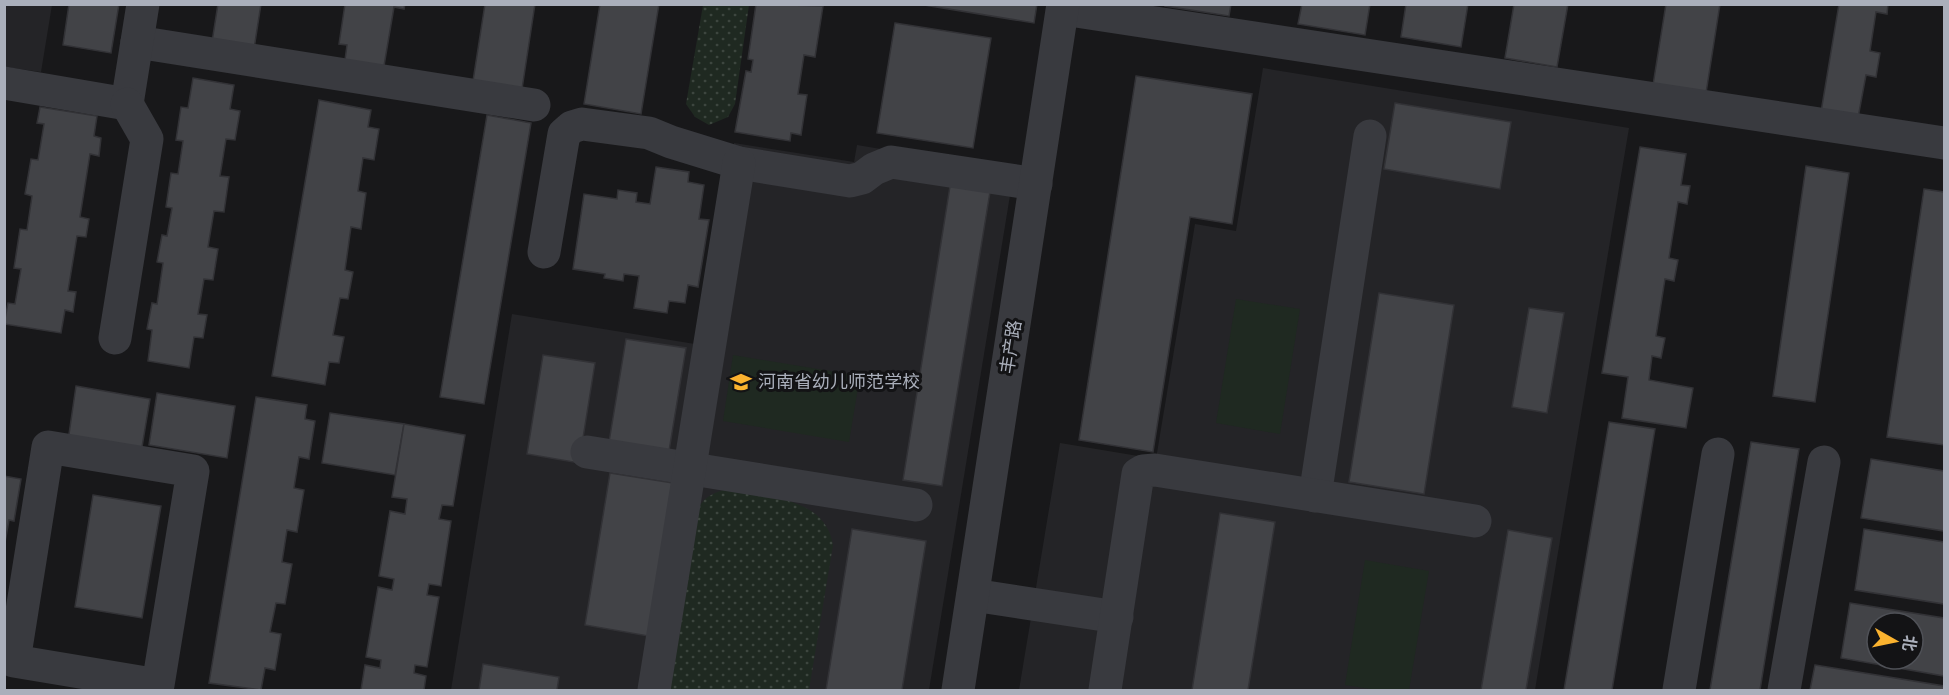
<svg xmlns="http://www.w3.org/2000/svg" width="1949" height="695" viewBox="0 0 1949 695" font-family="Rubik,'Noto Sans SC',sans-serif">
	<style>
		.built { fill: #242427 }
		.grass { fill: url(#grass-dots) }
		.park { fill: #1f2921 }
		.building { fill: #424347; stroke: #323236; stroke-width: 1.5; fill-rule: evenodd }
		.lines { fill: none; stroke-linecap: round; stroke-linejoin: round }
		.minor { stroke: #393a3f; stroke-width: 33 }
		.labels { text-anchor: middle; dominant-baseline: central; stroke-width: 6; stroke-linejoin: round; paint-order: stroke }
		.street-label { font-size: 18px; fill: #aaafbb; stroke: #131315 }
		.poi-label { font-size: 18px; fill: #aaafbb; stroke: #131315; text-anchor: start }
	</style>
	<defs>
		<pattern id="grass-dots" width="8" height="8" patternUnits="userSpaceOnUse" patternTransform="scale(1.5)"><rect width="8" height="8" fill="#1f2921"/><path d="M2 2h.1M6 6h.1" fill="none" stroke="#3d463f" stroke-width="1.8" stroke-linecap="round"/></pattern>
	</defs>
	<rect width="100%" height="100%" fill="#18181a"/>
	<g class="built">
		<polygon points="4,5 52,5 41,72 5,67"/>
		<polygon points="1263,68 1629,128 1535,690 1019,690 1060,443 1156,459 1195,224 1236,231"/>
		<polygon points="734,143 854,162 857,145 1014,171 929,690 451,690 512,314 701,345"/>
	</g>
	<g class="grass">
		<polygon points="703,5 749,5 735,104 728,117 709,125 695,117 686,104"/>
		<path d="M723,490C763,497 825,495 833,545L809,690H665L694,516C701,501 707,495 723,490Z"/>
	</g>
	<g class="park">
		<polygon points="1236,299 1300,309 1280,434 1216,423"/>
		<polygon points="733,355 860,376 849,442 723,421"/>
		<polygon points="1365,560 1429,571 1409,690 1377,690 1345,685"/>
	</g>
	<g class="building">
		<polygon points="69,4 119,4 111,53 63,45"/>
		<polygon points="218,4 261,4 254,49 212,42"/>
		<polygon points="345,4 405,4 404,9 394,7 384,66 345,60 347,45 339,44"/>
		<polygon points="485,4 535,4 522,89 473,81"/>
		<polygon points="600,4 659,4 641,114 584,104"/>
		<polygon points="756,4 823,6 815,57 804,55 798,94 807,95 801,135 791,133 790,141 735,132 746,71 751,72 753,60 748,59"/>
		<polygon points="918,4 1037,4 1034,23"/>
		<polygon points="1165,4 1231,4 1229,16 1165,6"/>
		<polygon points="1302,4 1370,4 1365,35 1298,24"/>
		<polygon points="1406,4 1468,4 1461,47 1401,37"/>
		<polygon points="1514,4 1568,4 1557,67 1505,58"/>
		<polygon points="1666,4 1720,4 1706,93 1653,85"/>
		<polygon points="1839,4 1888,4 1887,14 1876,12 1870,51 1880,53 1876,77 1866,75 1858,118 1821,112"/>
		<polygon points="895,23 991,38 973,148 877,133"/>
		<polygon points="1136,76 1252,94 1232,224 1190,217 1153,452 1079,440"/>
		<polygon points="193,78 234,85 230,109 240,111 235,140 226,139 220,176 229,177 224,212 214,211 208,247 218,249 213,280 204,279 198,314 207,315 203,338 194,337 189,368 148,361 152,330 147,329 152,303 157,304 163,263 157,262 162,235 167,236 172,208 166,207 171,173 178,174 183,141 176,140 181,107 188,108"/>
		<polygon points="319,100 371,110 368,127 379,129 374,160 363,158 358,191 366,193 361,229 351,227 345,270 353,272 348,299 340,298 333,335 344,337 339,363 329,362 325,385 272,376"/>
		<polygon points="1395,103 1511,122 1500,189 1384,169"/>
		<polygon points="40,107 97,116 94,136 101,138 99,156 90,154 80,217 89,219 86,237 77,236 68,291 76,292 73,312 65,310 61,333 4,324 8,303 15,304 21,269 14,268 20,229 27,230 32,196 25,194 31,159 38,160 44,124 37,123"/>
		<polygon points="487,115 531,123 484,404 440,397"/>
		<polygon points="1640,147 1686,154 1681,185 1690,186 1687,204 1678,202 1669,258 1678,260 1674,281 1665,279 1656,336 1665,338 1661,358 1652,356 1649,380 1693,388 1686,428 1622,418 1628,377 1602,373"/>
		<polygon points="1806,166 1849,173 1815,402 1773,396"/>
		<polygon points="656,167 689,172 688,182 704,185 699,219 709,220 698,287 688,285 685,303 669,301 667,313 634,308 639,276 624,274 623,281 604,278 605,274 573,269 584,194 617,199 618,190 637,193 636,202 650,204"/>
		<polygon points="951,180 991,186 942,486 903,480"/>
		<polygon points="1924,189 1944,192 1944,445 1887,437"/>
		<polygon points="1379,293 1454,305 1424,494 1349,482"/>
		<polygon points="1529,308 1564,313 1547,413 1512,407"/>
		<polygon points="626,339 686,348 669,451 609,442"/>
		<polygon points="543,355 595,363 579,463 527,454"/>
		<polygon points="76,386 150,399 141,453 68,441"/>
		<polygon points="157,393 235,406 227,458 149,445"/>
		<polygon points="256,397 307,405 305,419 315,421 309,459 299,457 294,488 304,490 297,532 287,530 282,562 292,564 285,604 276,603 270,632 281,634 275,670 265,668 261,690 209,683"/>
		<polygon points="330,413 404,424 395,475 322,463"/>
		<polygon points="1609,422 1655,429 1612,690 1564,690"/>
		<polygon points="404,424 465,435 453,506 442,505 439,519 451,521 441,586 429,584 427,595 439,597 427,667 415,665 414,673 426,676 424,690 361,690 365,665 380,668 381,660 366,657 378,587 392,590 394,579 379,576 390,511 405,514 407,499 392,497"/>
		<polygon points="1751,442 1799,449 1760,690 1710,690"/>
		<polygon points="1871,459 1944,471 1944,531 1861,518"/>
		<polygon points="610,473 673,483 648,636 585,625"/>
		<polygon points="4,476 21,479 14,521 9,520 4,548"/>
		<polygon points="93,495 161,506 142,618 75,607"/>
		<polygon points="1220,513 1275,522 1248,690 1192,690"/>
		<polygon points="852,529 926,541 902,690 826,690"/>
		<polygon points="1864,529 1944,542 1944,604 1855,590"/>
		<polygon points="1508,530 1552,538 1526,690 1481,690"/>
		<path d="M1850,603L1944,618V676L1841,658ZM1877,623H1913V659H1877Z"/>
		<polygon points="483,664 559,677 557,690 479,690"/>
		<polygon points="1815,665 1944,686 1944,690 1810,690"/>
	</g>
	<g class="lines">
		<g class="minor">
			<polyline points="1063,9 1944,143"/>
			<polyline points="137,42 534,105"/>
			<polyline points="4,83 127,104 143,4"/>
			<polyline points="544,252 564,134 572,127 582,124 649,133 671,142 739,163 850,181 862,178 874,169 891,162 1036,184"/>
			<polyline points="115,338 147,139 127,104"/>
			<polygon points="48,447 193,471 158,685 14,661"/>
			<polyline points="587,452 916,505"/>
			<polyline points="1315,496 1370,136"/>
			<polyline points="973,595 1117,617"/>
			<polyline points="654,690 739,163"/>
			<polyline points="958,690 1063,4"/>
			<polyline points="1105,690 1138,474 1143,471 1155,470 1475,521"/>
			<polyline points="1679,690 1718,454"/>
			<polyline points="1784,690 1824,462"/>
		</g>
	</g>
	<defs>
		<symbol id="school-bare" viewBox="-9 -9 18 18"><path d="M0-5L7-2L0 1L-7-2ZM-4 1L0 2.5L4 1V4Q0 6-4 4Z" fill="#fbb32f" stroke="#131315" stroke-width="2.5" paint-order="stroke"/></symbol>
	</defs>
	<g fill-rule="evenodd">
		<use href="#school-bare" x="726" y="367" width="30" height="30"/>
	</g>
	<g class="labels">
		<g class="street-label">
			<text transform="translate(1011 347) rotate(-81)">丰产路</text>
		</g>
		<g class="poi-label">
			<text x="758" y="382">河南省幼儿师范学校</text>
		</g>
	</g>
	<rect width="1949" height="695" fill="none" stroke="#aaafbb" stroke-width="12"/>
	<g transform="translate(1895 641) rotate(99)"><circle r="28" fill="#131315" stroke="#4f5157" stroke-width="1.5"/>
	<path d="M0-4.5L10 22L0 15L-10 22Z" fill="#fbb32f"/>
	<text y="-9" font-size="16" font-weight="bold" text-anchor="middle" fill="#aaafbb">北</text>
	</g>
</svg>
